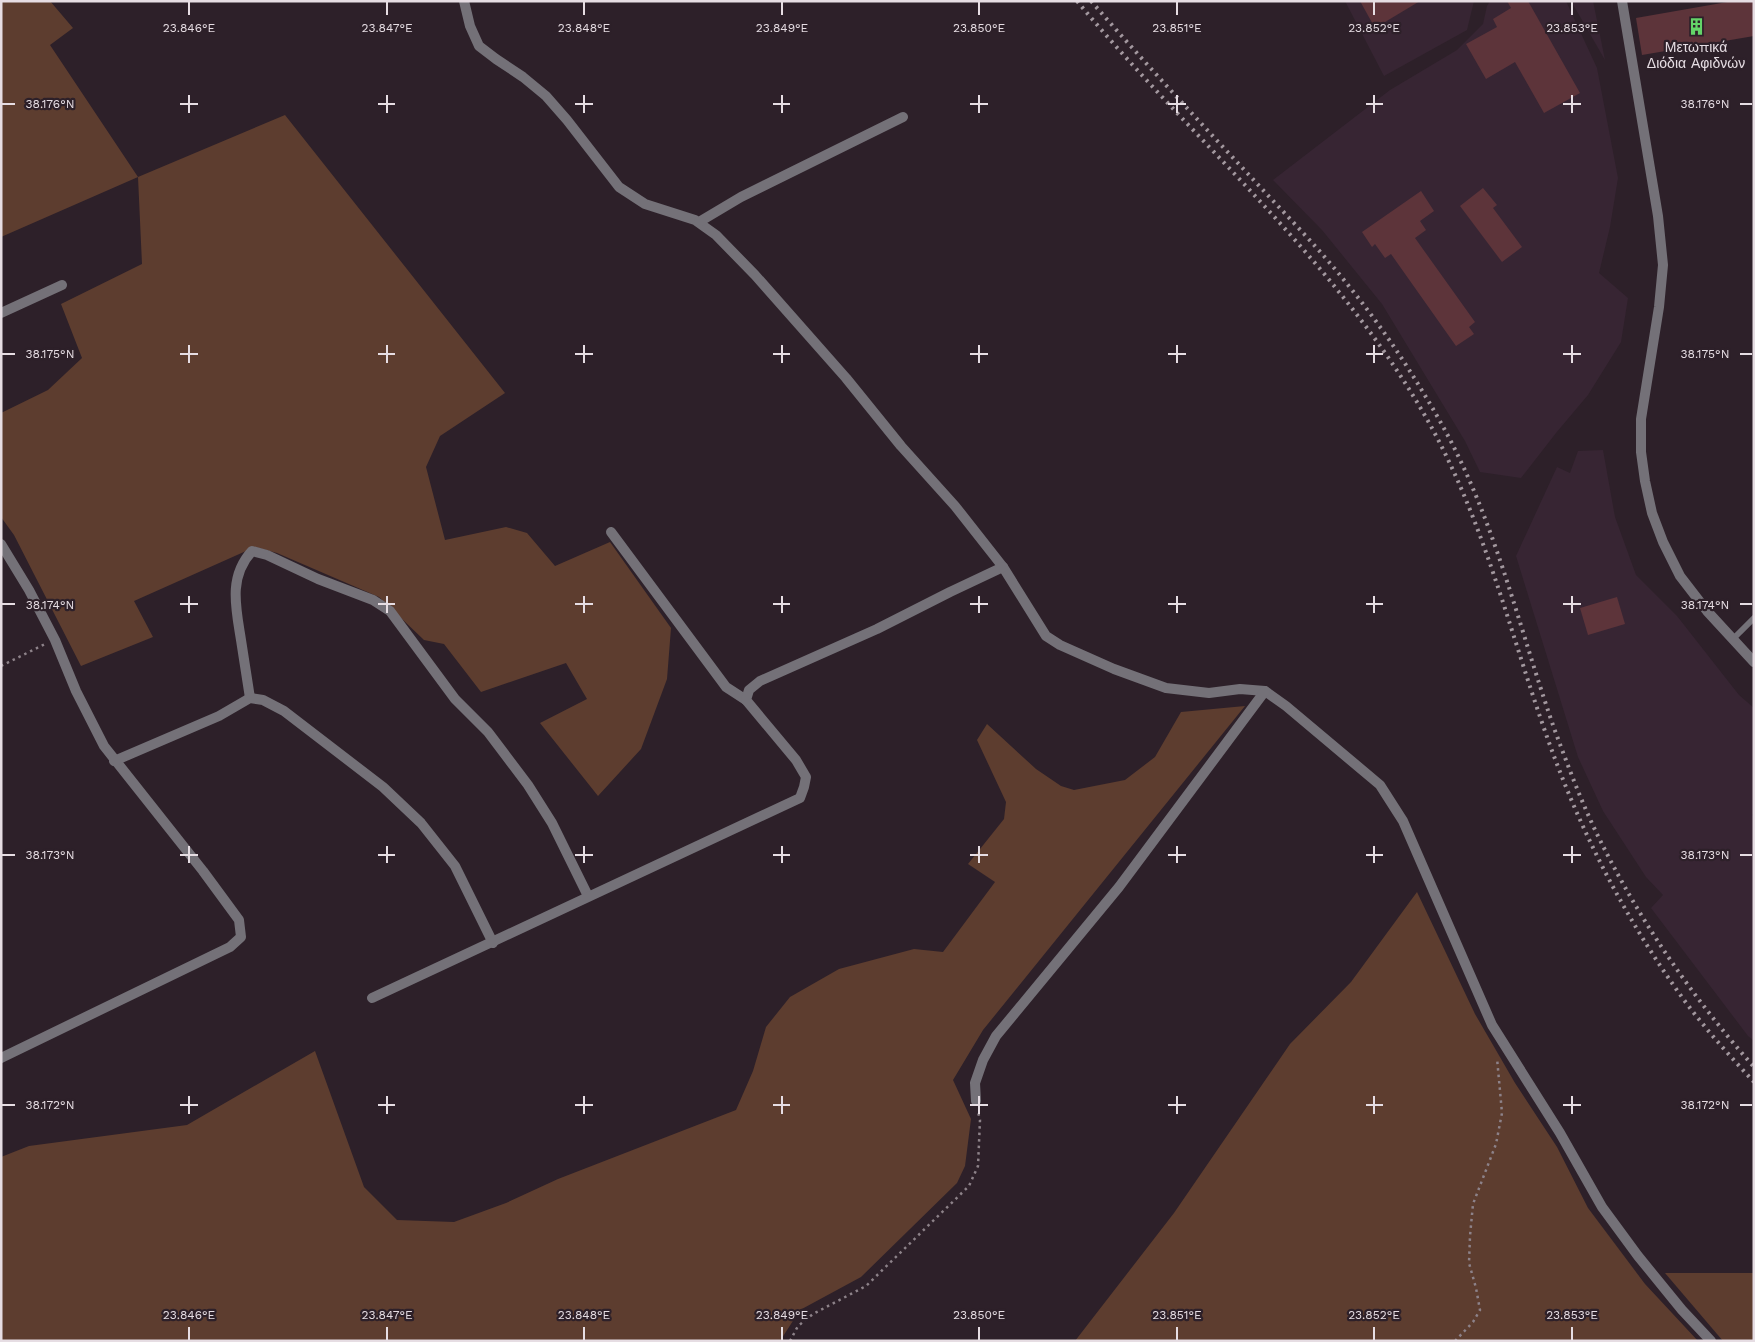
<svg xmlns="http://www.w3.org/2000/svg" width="1755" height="1342" viewBox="0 0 1755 1342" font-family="'Work Sans',sans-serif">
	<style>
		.built { fill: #372533 }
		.green { fill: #5d3d2f }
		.building { fill: #5d343a }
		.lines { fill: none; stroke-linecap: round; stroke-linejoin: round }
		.path { stroke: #8d8289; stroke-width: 2.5; stroke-dasharray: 2.5 4; stroke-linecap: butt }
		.service { stroke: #747178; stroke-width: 6 }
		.minor { stroke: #747178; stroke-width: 10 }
		.tertiary { stroke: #747178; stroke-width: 10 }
		.rail { stroke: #a3989f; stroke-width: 4; stroke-dasharray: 2.5 5; stroke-linecap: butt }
		.ticks { fill: none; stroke: #e6dde3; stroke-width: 2 }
		.labels { text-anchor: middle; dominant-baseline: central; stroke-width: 4.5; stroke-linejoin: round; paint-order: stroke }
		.poi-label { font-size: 14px; fill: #e6dde3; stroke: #2d2029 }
		.ticks-label { font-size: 12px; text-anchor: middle; fill: #e6dde3; stroke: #2d2029; stroke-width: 4.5; stroke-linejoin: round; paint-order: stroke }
	</style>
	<rect width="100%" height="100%" fill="#2d2029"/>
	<g class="built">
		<polygon points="1345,1 1474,1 1467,30 1384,76"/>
		<polygon points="1490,1 1566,1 1597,68 1618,178 1610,227 1599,273 1628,298 1621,342 1588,395 1556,433 1521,478 1480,472 1465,441 1382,304 1322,230 1273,180 1390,90 1457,50 1483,24 1487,6"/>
		<polygon points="1571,1 1593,1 1605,60"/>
		<polygon points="1603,450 1615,517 1636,575 1677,616 1739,695 1754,708 1754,812 1752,815 1754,817 1754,1041 1748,1036 1651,908 1663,895 1646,877 1603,811 1578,757 1516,556 1557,467 1570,473 1578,451"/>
	</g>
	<g class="green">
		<polygon points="1,1 50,1 73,28 50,45 138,177 285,115 505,393 440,436 426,467 445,540 506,527 527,533 555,566 610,542 671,628 667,679 641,749 598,796 540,723 587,699 566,663 481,692 444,644 424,640 379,597 277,553 255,547 134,601 153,637 81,666 14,535 1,517 1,413 48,390 82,358 61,304 142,264 138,177 1,237"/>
		<polygon points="1245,706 983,1030 953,1080 971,1119 965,1166 957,1183 861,1277 800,1310 780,1341 1,1341 1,1157 29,1146 187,1125 315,1051 364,1187 397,1220 454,1222 506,1203 558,1179 736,1110 753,1071 766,1027 790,997 839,969 914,949 943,952 995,882 968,864 1004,819 1006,802 977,740 987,724 1036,769 1061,786 1074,790 1125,780 1155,757 1181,712"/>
		<polygon points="1417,892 1475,1014 1515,1083 1557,1147 1588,1208 1645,1284 1698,1341 1075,1341 1174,1213 1290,1044 1351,982"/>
		<polygon points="1665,1273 1754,1273 1754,1341 1723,1341"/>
	</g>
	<g class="building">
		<polygon points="1360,1 1420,1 1375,28"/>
		<polygon points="1507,1 1528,1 1580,93 1544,113 1515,62 1486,79 1466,44 1497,27 1493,19 1511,8"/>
		<polygon points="1733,1 1754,1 1754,36 1642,55 1636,18"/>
		<polygon points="1483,188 1497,205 1493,208 1522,247 1502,262 1460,206"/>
		<polygon points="1421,191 1434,211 1420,221 1426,230 1415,238 1475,322 1469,327 1474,334 1456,346 1391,254 1385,258 1375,244 1372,247 1362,232"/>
		<polygon points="1617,597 1625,624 1588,635 1580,608"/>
	</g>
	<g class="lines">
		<g class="path">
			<polyline points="1,666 45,644"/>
			<polyline points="790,1341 798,1326 813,1314 866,1286 969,1186 978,1166 980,1120 978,1112"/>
			<polyline points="1455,1341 1473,1322 1480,1310 1476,1288 1469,1263 1470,1236 1473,1204 1496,1144 1502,1113 1497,1058"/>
		</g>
		<polyline class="service" points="1733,639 1754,618"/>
		<g class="minor">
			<polyline points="464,1 470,26 479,46 496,59 523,77 546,96 567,120 619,187 645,204 695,220 716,235 755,275 846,378 901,446 955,506 1003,567 1046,636 1060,645 1114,669 1166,688 1209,693 1240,689 1265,691 1286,706 1380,785 1403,821 1492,1025 1560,1133 1602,1207 1638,1256 1682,1310 1711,1341"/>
			<polyline points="699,222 741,197 903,117"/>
			<polyline points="1,313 62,285"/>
			<polyline points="611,532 726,687 746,700"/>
			<polyline points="1,544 29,590 55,640 76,691 104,746 203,871 239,920 241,937 230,947 1,1058"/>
			<path d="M250,698C247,679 244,660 241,640C236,608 228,577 252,551L267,555L318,579L373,600L390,611L455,699L488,732L528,785L552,823L588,896"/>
			<polyline points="114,761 219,716 250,698 263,700 284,711 383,787 421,823 455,866 493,943"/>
			<polyline points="372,998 800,798 804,787 806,777 796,760 746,700 749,690 760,681 877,629 950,592 1003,567"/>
			<polyline points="976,1101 975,1083 983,1060 996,1036 1119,887 1265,691"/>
		</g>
		<polyline class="tertiary" points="1622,1 1658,216 1663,265 1659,307 1641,419 1641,452 1645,481 1652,513 1663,542 1680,576 1707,611 1754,662"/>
		<g class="rail">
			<path d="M1077,1C1195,144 1343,265 1433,430C1485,526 1510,632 1546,734C1578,826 1622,913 1679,993C1701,1024 1728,1054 1754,1082"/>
			<path d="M1091,1C1143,61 1196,118 1250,176C1283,212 1318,247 1348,285C1383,328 1414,375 1441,423C1495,519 1518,625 1554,728C1568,766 1582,804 1600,840C1641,923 1693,998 1754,1067"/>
		</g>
	</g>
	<path class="ticks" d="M189,2V15M387,2V15M584,2V15M782,2V15M979,2V15M1177,2V15M1374,2V15M1572,2V15M189,95V113M387,95V113M584,95V113M782,95V113M979,95V113M1177,95V113M1374,95V113M1572,95V113M2,104H15M180,104H198M378,104H395M575,104H593M773,104H790M970,104H988M1168,104H1186M1366,104H1383M1563,104H1581M1740,104H1752M189,345V363M387,345V363M584,345V363M782,345V363M979,345V363M1177,345V363M1374,345V363M1572,345V363M2,354H15M180,354H198M378,354H395M575,354H593M773,354H790M970,354H988M1168,354H1186M1366,354H1383M1563,354H1581M1740,354H1752M189,596V613M387,596V613M584,596V613M782,596V613M979,596V613M1177,596V613M1374,596V613M1572,596V613M2,604H15M180,604H198M378,604H395M575,604H593M773,604H790M970,604H988M1168,604H1186M1366,604H1383M1563,604H1581M1740,604H1752M189,846V863M387,846V863M584,846V863M782,846V863M979,846V863M1177,846V863M1374,846V863M1572,846V863M2,855H15M180,855H198M378,855H395M575,855H593M773,855H790M970,855H988M1168,855H1186M1366,855H1383M1563,855H1581M1740,855H1752M189,1096V1114M387,1096V1114M584,1096V1114M782,1096V1114M979,1096V1114M1177,1096V1114M1374,1096V1114M1572,1096V1114M2,1105H15M180,1105H198M378,1105H395M575,1105H593M773,1105H790M970,1105H988M1168,1105H1186M1366,1105H1383M1563,1105H1581M1740,1105H1752M189,1327V1340M387,1327V1340M584,1327V1340M782,1327V1340M979,1327V1340M1177,1327V1340M1374,1327V1340M1572,1327V1340"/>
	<defs>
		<symbol id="building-bare" viewBox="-9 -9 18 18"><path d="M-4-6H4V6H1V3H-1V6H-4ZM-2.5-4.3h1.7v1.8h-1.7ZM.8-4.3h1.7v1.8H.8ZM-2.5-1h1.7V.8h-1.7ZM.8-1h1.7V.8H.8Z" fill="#64d468" stroke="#2d2029" stroke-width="2.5" paint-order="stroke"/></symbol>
	</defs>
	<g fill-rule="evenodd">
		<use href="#building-bare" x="1684" y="14" width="25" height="25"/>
	</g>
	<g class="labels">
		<g class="poi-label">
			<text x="1696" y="47">Μετωπικά<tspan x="1696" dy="16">Διόδια Αφιδνών</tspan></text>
		</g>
	</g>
	<g class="ticks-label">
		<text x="189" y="32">23.846°E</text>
		<text x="387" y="32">23.847°E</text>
		<text x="584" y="32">23.848°E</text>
		<text x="782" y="32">23.849°E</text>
		<text x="979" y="32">23.850°E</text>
		<text x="1177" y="32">23.851°E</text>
		<text x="1374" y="32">23.852°E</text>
		<text x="1572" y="32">23.853°E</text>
		<text x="50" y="108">38.176°N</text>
		<text x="1705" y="108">38.176°N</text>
		<text x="50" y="358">38.175°N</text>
		<text x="1705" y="358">38.175°N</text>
		<text x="50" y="609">38.174°N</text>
		<text x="1705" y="609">38.174°N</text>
		<text x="50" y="859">38.173°N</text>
		<text x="1705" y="859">38.173°N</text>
		<text x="50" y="1109">38.172°N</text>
		<text x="1705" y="1109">38.172°N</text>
		<text x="189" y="1319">23.846°E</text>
		<text x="387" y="1319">23.847°E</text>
		<text x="584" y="1319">23.848°E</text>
		<text x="782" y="1319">23.849°E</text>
		<text x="979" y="1319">23.850°E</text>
		<text x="1177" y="1319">23.851°E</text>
		<text x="1374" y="1319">23.852°E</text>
		<text x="1572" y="1319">23.853°E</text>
	</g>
	<rect width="1755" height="1342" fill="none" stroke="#e6dde3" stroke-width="5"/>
</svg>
